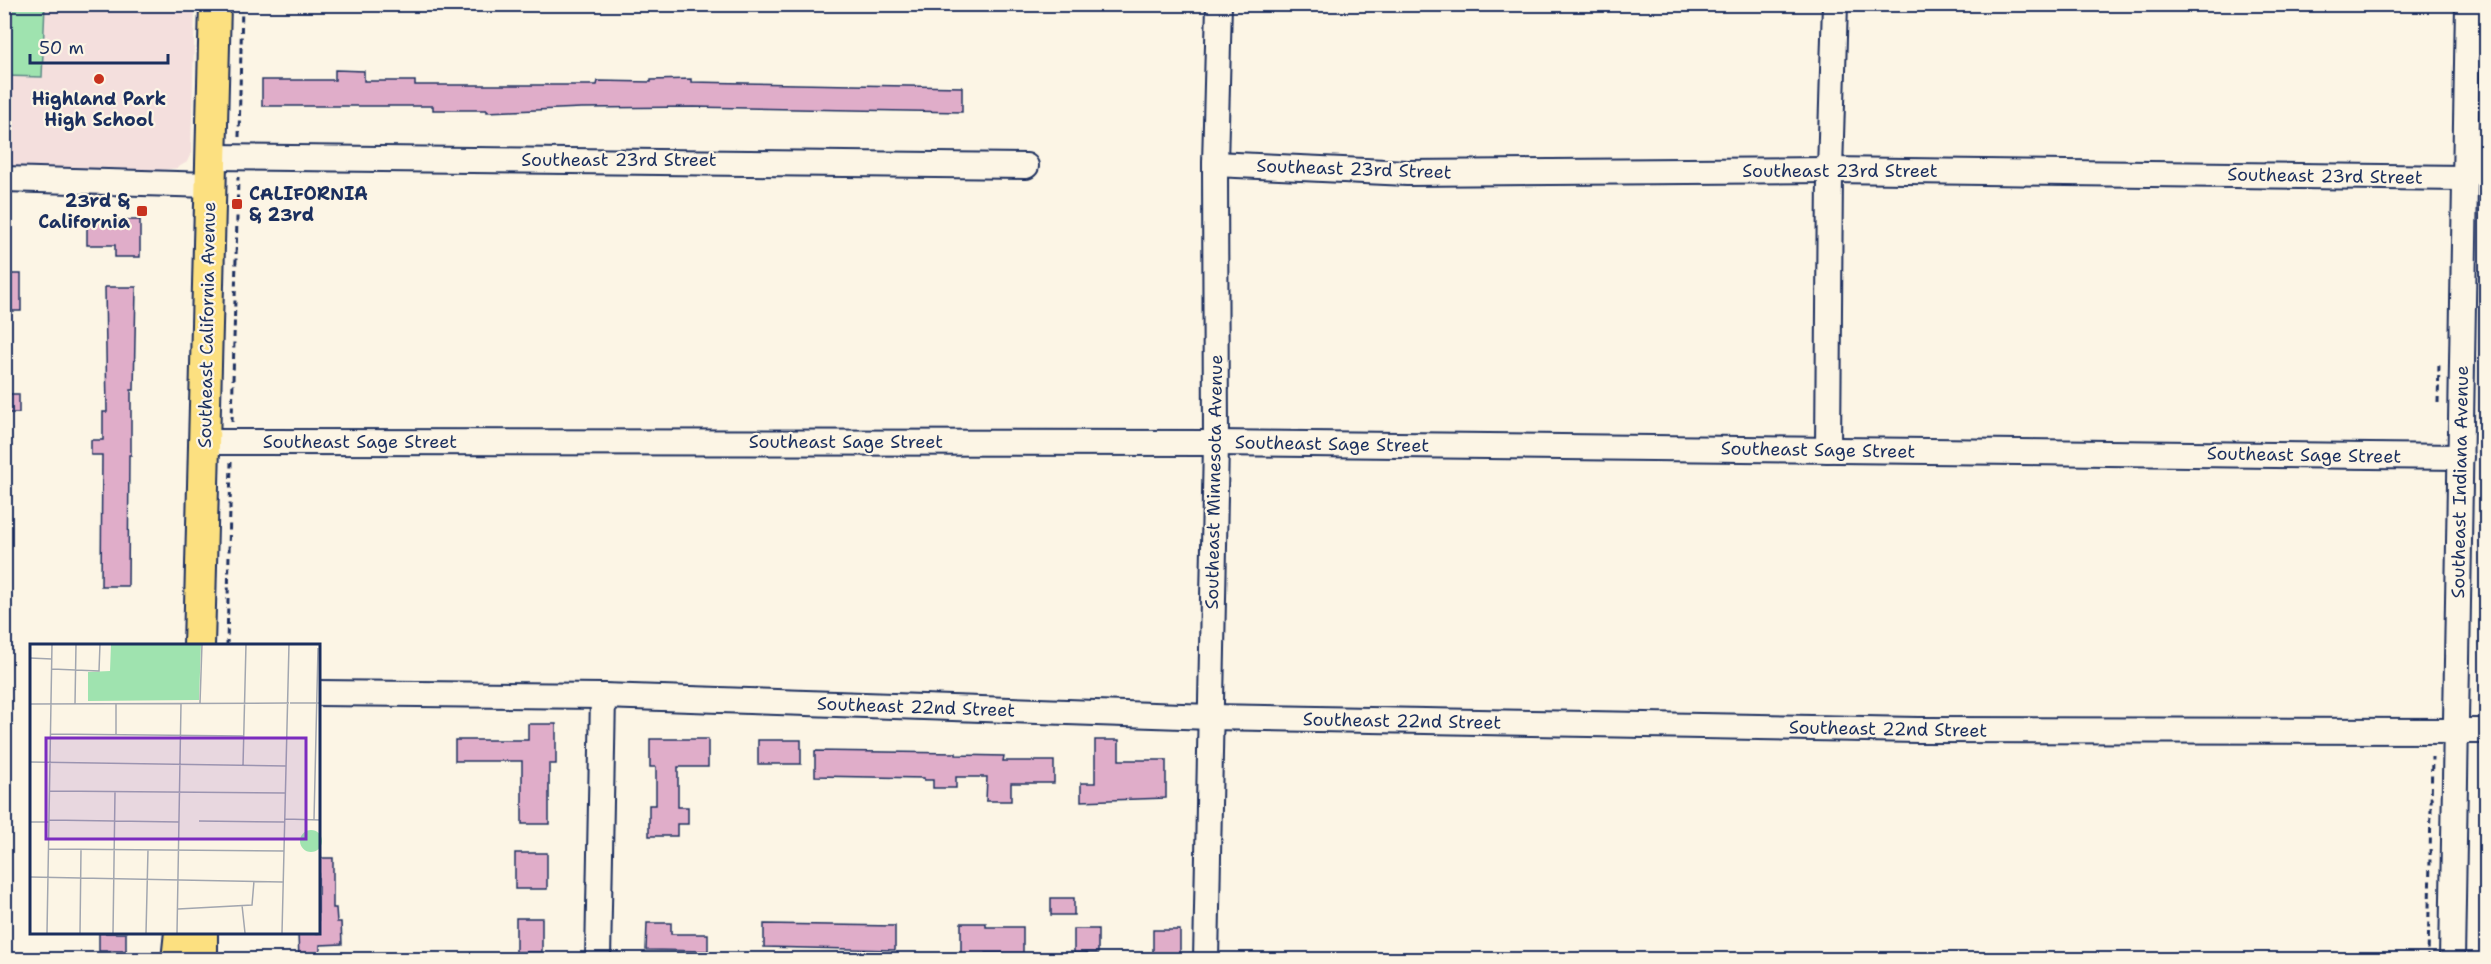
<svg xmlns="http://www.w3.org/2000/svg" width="2491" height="964" viewBox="0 0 2491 964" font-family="'Shantell Sans',sans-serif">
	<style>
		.built { fill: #f4dfdd }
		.park { fill: #9fe3af; stroke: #5d8986; stroke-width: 1.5 }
		.building { fill: #e0adc9; stroke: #1b2f5e; stroke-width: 1.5 }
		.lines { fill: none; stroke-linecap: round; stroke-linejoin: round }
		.minor-casing { stroke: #1b2f5e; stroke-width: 28 }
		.major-casing { stroke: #1b2f5e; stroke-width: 34 }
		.path { stroke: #1b2f5e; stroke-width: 3; stroke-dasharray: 6 4.5; stroke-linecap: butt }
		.minor { stroke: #fcf5e5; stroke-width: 24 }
		.major { stroke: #fce080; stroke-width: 30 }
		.poi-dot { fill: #c8321e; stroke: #fcf5e5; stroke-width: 2 }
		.labels { text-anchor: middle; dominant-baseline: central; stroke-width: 4.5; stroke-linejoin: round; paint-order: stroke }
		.poi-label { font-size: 18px; font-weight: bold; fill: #1b2f5e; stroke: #fcf5e5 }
		.street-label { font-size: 18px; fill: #1b2f5e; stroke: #fcf5e5 }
		.inset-road { fill: none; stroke: #a2a6af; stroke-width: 1.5 }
		.view { fill: #7b2cbf; fill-opacity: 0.15; stroke: #7b2cbf; stroke-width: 3 }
		.inset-edge { fill: none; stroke: #1b2f5e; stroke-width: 3 }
	</style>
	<rect width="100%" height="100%" fill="#fcf5e5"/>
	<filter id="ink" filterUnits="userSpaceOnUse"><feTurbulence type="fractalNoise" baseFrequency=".0167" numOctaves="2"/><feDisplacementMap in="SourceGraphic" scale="12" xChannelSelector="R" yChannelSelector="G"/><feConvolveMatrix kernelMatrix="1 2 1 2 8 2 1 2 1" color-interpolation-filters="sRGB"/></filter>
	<g filter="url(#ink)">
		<polygon class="built" points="5,5 195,5 191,153 187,162 177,168 161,170 5,166"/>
		<polygon class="park" points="5,4 45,5 42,77 5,76"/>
		<g class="building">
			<polygon points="335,70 364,71 364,81 415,81 415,85 597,85 598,81 651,82 651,80 691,79 691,82 962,87 962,112 694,107 581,108 487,112 487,110 433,110 433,106 262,106 262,80 335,80"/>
			<polygon points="87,220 140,220 140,257 115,257 115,245 87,245"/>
			<rect x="4" y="274" width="17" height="37"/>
			<polygon points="105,287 136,287 134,390 131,390 131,455 129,455 128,586 101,586 102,455 91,455 91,440 103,440 103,412 107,412"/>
			<rect x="4" y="394" width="15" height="19"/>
			<polygon points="528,724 556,724 556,764 549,764 549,824 522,824 522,761 455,761 455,740 528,740"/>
			<polygon points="650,739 708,739 708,767 678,767 678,807 688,807 688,824 677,824 677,836 649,836 649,805 656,805 656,767 650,767"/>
			<rect x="758" y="740" width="43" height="24"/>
			<polygon points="1095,740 1119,740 1119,760 1166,760 1166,798 1081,801 1081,783 1095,783"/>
			<polygon points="815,751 956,753 956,755 1004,756 1003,761 1054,761 1054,783 1011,783 1011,801 986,801 987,777 956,777 956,788 933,788 933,780 924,780 924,778 815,776"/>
			<rect x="515" y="853" width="32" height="36"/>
			<polygon points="318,858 333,858 333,908 336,908 337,922 341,922 342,944 320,945 320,960 299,960 298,933 318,933"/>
			<rect x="1051" y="898" width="23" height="17"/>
			<rect x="516" y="918" width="26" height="34"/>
			<polygon points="647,923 671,923 671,934 708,934 708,951 646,950"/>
			<polygon points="961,923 986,923 986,927 1023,927 1023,953 986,953 986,960 961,960"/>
			<polygon points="764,924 895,926 895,950 764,947"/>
			<rect x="1074" y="929" width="24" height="24"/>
			<rect x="1153" y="930" width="27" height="23"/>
			<rect x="99" y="933" width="27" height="18"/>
		</g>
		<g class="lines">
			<defs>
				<g id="minor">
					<polyline points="211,157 1026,166"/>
					<polyline points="1215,164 1407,173 1830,170 2464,178"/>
					<polyline points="4,179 211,185"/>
					<polyline points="204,442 1216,443 2461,457"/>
					<polyline points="1828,450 1830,170 1835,4"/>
					<polyline points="318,693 603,696 1211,717 1918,730 2486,731"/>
					<polyline points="598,960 603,696"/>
					<polyline points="1206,960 1216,443 1215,164 1219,4"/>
					<polyline points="2452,960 2468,4"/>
				</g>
				<g id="major">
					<polyline points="199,646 215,4"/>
					<polyline points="177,960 180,932"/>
					<polyline points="202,960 202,932"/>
				</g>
			</defs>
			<use href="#minor" class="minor-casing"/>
			<use href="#major" class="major-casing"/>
			<g class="path">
				<polyline points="239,137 242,4"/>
				<polyline points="2438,403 2439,364"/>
				<polyline points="232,422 238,177"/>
				<polyline points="227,646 231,462"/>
				<polyline points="2428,960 2432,757"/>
			</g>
			<use href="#minor" class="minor"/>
			<use href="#major" class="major"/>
		</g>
	</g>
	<g class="poi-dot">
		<circle cx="99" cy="79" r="6"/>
		<rect x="231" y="198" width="12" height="12" rx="3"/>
		<rect x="136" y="205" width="12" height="12" rx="3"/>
	</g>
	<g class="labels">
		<g class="poi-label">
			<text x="99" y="99">Highland Park<tspan x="99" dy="21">High School</tspan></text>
			<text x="249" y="194" text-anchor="start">CALIFORNIA<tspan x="249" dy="21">&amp; 23rd</tspan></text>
			<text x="130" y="201" text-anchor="end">23rd &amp;<tspan x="130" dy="21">California</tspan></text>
		</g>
		<g class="street-label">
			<text x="619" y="160">Southeast 23rd Street</text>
			<text transform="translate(1354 169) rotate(2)">Southeast 23rd Street</text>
			<text x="1840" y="171">Southeast 23rd Street</text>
			<text transform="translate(2325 176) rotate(1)">Southeast 23rd Street</text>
			<text transform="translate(207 325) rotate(-89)">Southeast California Avenue</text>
			<text x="360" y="442">Southeast Sage Street</text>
			<text x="846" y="442">Southeast Sage Street</text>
			<text transform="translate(1332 444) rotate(1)">Southeast Sage Street</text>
			<text transform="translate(1818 450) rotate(1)">Southeast Sage Street</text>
			<text transform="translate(2304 455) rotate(1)">Southeast Sage Street</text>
			<text transform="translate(1214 482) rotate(-89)">Southeast Minnesota Avenue</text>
			<text transform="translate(2460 482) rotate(-89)">Southeast Indiana Avenue</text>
			<text transform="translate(916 707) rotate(2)">Southeast 22nd Street</text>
			<text transform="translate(1402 721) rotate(1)">Southeast 22nd Street</text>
			<text transform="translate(1888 729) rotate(1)">Southeast 22nd Street</text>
		</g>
	</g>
	<g transform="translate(30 644)">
		<rect width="290" height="290" fill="#fcf5e5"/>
		<path d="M81,0H171L169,56L58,57V28L80,27ZM270 197a11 11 0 1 1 22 0a11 11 0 1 1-22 0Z" fill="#9fe3af"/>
		<path class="inset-road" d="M0,14L22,15M22,25L69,27L70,0M86,59V90M170,59L172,0M260,59H290M0,60L259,59M45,60L46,0M20,90L214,92M0,118L256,122M213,122L216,0M19,147L255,149M255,175L290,176M19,176L149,178M284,176L288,4M169,177L254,178M0,178H19M18,205L254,207M0,233L253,238M212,261L215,289M148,265L222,261L224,237M17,289L22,0M50,289L51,206M83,289L85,148M116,289L118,206M147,289L151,60M252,289L259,0"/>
		<path class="view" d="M16,94H276V195H16Z"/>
		<rect width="290" height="290" class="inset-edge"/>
	</g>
	<rect width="2491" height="964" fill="none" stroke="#fcf5e5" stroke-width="24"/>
	<rect x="12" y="12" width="2467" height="940" fill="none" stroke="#1b2f5e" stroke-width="2" filter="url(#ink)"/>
	<path d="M30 54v9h138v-9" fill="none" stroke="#1b2f5e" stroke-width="3"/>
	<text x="39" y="54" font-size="18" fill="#1b2f5e" stroke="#fcf5e5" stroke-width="4.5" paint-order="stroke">50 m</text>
</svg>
